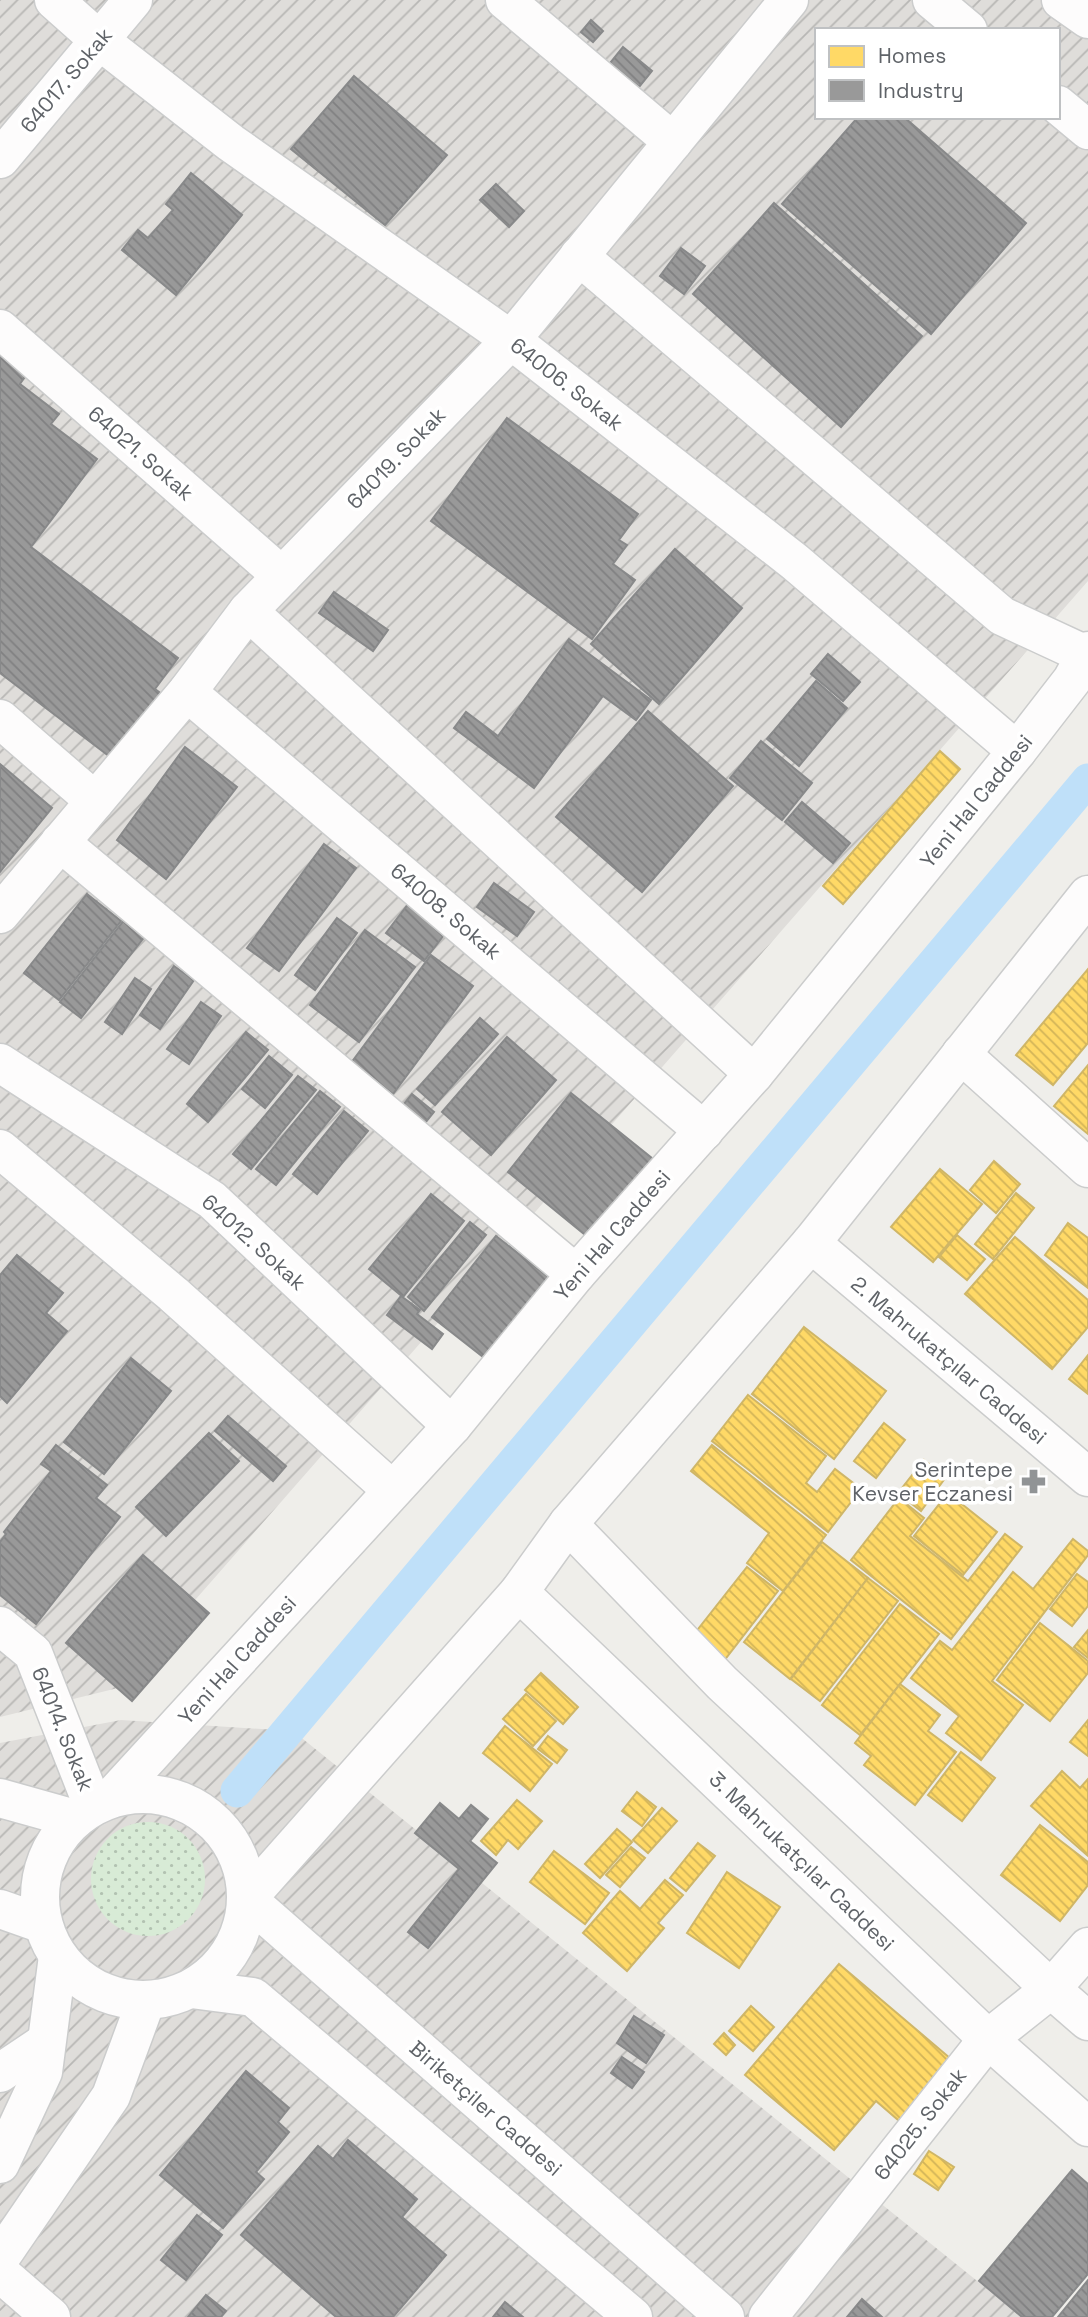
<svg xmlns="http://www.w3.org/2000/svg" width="1088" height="2317" viewBox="0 0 1088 2317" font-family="'Space Grotesk',sans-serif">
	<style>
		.industrial { fill: url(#industrial-furrows); fill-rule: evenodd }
		.grass { fill: url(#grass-dots) }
		.homes { fill: url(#homes-back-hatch); stroke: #cfb667; stroke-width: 2 }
		.industry { fill: url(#industry-back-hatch); stroke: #88898a; stroke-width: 2 }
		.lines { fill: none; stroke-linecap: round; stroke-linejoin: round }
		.canal { stroke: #bfe0f9; stroke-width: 33 }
		.minor-casing { stroke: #cbcccc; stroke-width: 41 }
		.minor { stroke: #fdfcfc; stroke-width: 38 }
		.labels { text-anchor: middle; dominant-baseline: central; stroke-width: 7; stroke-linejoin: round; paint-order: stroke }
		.street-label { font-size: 21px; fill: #5f6368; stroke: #fff }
		.poi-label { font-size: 21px; fill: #5f6368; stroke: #fff; text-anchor: end }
	</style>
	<defs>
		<pattern id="industrial-furrows" width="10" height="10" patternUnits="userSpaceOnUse" patternTransform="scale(1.75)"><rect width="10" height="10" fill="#dfddda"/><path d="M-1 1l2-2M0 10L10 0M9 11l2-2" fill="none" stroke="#b8b7b5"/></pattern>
		<pattern id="grass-dots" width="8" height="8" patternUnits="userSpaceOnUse" patternTransform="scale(1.75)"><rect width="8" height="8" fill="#d8ebd6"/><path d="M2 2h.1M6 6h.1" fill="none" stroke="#b2c2b1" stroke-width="1.8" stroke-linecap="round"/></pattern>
		<pattern id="homes-back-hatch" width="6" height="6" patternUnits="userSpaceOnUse" patternTransform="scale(1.75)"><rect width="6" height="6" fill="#ffd966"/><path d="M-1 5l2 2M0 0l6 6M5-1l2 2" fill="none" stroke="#d2b458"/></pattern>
		<pattern id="industry-back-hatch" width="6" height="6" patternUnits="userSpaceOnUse" patternTransform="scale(1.75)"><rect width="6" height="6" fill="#999"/><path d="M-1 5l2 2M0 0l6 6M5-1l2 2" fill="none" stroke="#808081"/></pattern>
	</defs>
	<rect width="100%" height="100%" fill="#efeeea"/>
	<g class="industrial">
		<path d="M0,0H1088V581L118,1688L0,1717ZM817,30H1058V117H817Z"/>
		<polygon points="121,1720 293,1731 1022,2317 0,2317 0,1743"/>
	</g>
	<circle class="grass" cx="148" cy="1879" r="57"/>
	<g class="homes">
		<polygon points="940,751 960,769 843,904 823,886"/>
		<polygon points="1088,969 1088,1043 1053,1085 1016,1055"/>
		<polygon points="1088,1065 1088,1134 1054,1106"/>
		<polygon points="994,1161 1020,1184 996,1213 970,1190"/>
		<polygon points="940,1169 982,1204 933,1262 891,1227"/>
		<polygon points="1016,1193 1034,1208 993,1259 975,1244"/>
		<polygon points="1068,1223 1088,1238 1088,1288 1045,1255"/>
		<polygon points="957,1235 985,1259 967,1280 939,1257"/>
		<polygon points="1015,1237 1088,1300 1088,1327 1052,1369 965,1294"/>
		<polygon points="804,1327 886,1391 834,1459 752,1394"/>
		<polygon points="1088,1355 1088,1394 1069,1379"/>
		<polygon points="748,1395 826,1456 806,1483 817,1492 835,1469 861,1489 828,1532 712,1441"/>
		<polygon points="884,1423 905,1440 876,1478 854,1461"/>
		<polygon points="712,1445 826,1535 783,1591 747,1563 769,1533 691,1471"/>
		<polygon points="924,1460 946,1477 921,1511 898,1493"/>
		<polygon points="948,1493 997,1532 963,1575 914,1536"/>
		<polygon points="899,1498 924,1518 910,1536 968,1581 1005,1534 1022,1547 951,1639 851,1560"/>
		<polygon points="1073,1539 1088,1551 1088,1555 992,1681 1023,1705 981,1760 946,1733 959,1716 911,1678 940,1641 952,1650 1013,1572 1033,1589"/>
		<polygon points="822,1542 868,1578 790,1679 744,1642"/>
		<polygon points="747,1567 778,1591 723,1662 691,1638"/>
		<polygon points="1077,1574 1088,1582 1088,1606 1072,1626 1050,1609"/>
		<polygon points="868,1578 898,1601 820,1701 791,1679"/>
		<polygon points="900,1604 939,1634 860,1735 822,1705"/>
		<polygon points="1040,1623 1088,1661 1088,1673 1050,1721 997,1680"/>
		<polygon points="1088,1630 1088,1658 1074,1647"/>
		<polygon points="541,1673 578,1707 563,1724 525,1690"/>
		<polygon points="900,1684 940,1715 928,1731 956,1752 915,1805 864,1765 871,1756 855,1743"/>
		<polygon points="526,1694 556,1721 533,1746 503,1719"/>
		<polygon points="1088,1720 1088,1756 1070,1742"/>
		<polygon points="505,1726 552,1764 530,1791 483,1753"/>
		<polygon points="548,1736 567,1750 557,1763 538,1749"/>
		<polygon points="961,1752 995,1778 962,1821 928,1795"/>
		<polygon points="1062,1771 1080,1788 1088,1779 1088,1856 1031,1806"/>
		<polygon points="637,1792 656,1807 642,1826 622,1811"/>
		<polygon points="517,1800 542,1821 518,1849 508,1840 496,1855 481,1841"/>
		<polygon points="662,1808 677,1821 648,1853 633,1840"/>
		<polygon points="1040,1825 1088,1862 1088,1885 1060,1921 1001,1875"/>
		<polygon points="617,1829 632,1842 600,1878 585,1864"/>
		<polygon points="698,1843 715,1856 686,1891 670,1878"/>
		<polygon points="631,1847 645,1858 620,1887 606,1875"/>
		<polygon points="554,1851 609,1893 585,1924 530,1882"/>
		<polygon points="727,1872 780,1907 739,1968 687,1933"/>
		<polygon points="665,1880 683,1895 658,1923 664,1928 627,1971 583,1933 620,1891 640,1909"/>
		<polygon points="839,1964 957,2064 905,2126 876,2101 834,2150 745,2075"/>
		<polygon points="751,2006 774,2027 753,2051 729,2031"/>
		<polygon points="724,2033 735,2045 726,2055 714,2044"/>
		<polygon points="929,2151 954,2167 938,2190 914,2174"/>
	</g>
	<g class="industry">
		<polygon points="591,20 603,31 593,42 581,32"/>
		<polygon points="623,47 652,71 639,87 610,63"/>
		<polygon points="354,76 447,155 385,225 291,149"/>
		<polygon points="858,117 904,117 1026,223 931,334 782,204"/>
		<polygon points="191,173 242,215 176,295 122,250 138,230 148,238 173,210 166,204"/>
		<polygon points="496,184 524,211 509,227 480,200"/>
		<polygon points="774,203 922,336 841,427 693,294"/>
		<polygon points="681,248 705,266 684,294 660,276"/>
		<polygon points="0,351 28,372 20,384 59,414 51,424 97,459 31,547 178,658 155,689 167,698 118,763 0,673"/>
		<polygon points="507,418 638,514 619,540 627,545 613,564 635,580 592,639 431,521"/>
		<polygon points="675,549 742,608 659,704 591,644"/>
		<polygon points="334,592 388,630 373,651 319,613"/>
		<polygon points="569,639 651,700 636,720 603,696 534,788 454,728 466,712 498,736"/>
		<polygon points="828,654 860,682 843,701 811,674"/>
		<polygon points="816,681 847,708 799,766 767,739"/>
		<polygon points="648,711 733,786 642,892 556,817"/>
		<polygon points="761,741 812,783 782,820 730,778"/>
		<polygon points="185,747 237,787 166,879 117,840"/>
		<polygon points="0,764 52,808 0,872"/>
		<polygon points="802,802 850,843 833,863 785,822"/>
		<polygon points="324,844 356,868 279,971 247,948"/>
		<polygon points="494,883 534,912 517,936 477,907"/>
		<polygon points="87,894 121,921 59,1000 24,973"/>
		<polygon points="409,903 447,931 424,961 386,933"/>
		<polygon points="337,918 357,933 315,990 295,975"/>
		<polygon points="125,919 146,935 81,1018 60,1002"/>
		<polygon points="365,930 415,967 359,1042 310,1005"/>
		<polygon points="431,955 473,986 393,1094 351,1063"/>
		<polygon points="174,966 194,980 160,1029 140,1015"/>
		<polygon points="135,978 151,989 122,1034 105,1022"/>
		<polygon points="201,1002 221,1016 189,1064 167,1049"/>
		<polygon points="480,1018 498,1034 435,1105 417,1089"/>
		<polygon points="246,1032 268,1050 208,1122 187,1104"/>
		<polygon points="507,1037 556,1080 491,1155 442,1112"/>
		<polygon points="269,1056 292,1075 265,1108 242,1089"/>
		<polygon points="298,1076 316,1090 251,1169 233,1154"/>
		<polygon points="320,1091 340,1107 276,1185 256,1169"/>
		<polygon points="571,1093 653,1159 589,1238 508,1172"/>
		<polygon points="412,1094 434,1112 425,1123 403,1105"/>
		<polygon points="344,1111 368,1131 317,1194 293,1174"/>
		<polygon points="431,1194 464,1221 403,1297 369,1269"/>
		<polygon points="470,1222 486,1235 424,1311 408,1297"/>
		<polygon points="496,1236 551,1279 487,1360 432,1317"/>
		<polygon points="17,1255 63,1293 46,1313 67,1331 7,1403 0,1396 0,1275"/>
		<polygon points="401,1296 420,1310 417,1314 443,1334 432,1349 387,1315"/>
		<polygon points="131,1358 171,1391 104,1474 64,1442"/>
		<polygon points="228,1416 286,1466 273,1481 215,1431"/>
		<polygon points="209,1433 239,1461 166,1536 136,1507"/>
		<polygon points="56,1445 107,1485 96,1498 120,1517 36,1624 0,1595 0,1542 6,1534 4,1532 51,1471 41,1464"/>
		<polygon points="143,1555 209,1613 132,1701 66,1643"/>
		<polygon points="440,1803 459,1819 471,1805 488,1819 470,1841 497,1863 428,1948 408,1932 459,1869 415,1833"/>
		<polygon points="634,2016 664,2035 646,2063 617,2043"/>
		<polygon points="622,2057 644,2072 632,2088 611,2073"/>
		<polygon points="246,2071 289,2108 278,2122 289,2132 256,2172 264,2179 223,2228 160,2175"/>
		<polygon points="348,2140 417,2199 402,2217 446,2255 393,2317 336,2317 241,2235 318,2146 333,2159"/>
		<polygon points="1072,2170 1088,2184 1088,2274 1052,2317 1022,2317 979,2281"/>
		<polygon points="197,2215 222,2235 186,2280 161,2260"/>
		<polygon points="1088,2280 1088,2317 1058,2317"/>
		<polygon points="206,2295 226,2311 221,2317 188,2317"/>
		<polygon points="862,2299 882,2317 847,2317"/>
		<polygon points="505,2302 523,2317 493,2317"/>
	</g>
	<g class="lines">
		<polyline class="canal" points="237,1791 1088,780"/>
		<defs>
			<g id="minor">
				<polyline points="54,0 99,40 231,143 511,340 795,562 1017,751"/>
				<polyline points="505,0 673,142"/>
				<polyline points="932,0 968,30"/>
				<polyline points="1061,0 1088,19"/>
				<polyline points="1058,105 1088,130"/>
				<polyline points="0,159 133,0"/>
				<polyline points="579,256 1002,616 1086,655"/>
				<polyline points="0,329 282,576"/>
				<polyline points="248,611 754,1074"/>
				<polyline points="187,692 704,1131"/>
				<polyline points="0,719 95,801"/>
				<polyline points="60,842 576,1274"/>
				<polyline points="0,914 187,692 248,611 511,340 789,0"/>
				<polyline points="961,1054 1088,1168"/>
				<polyline points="0,1063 212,1200 452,1426"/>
				<polyline points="0,1149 173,1294 392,1490"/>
				<polyline points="811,1243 1088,1477"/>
				<polyline points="568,1524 722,1683 1051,1989 1088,2021"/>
				<polyline points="519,1592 988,2039 1088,2127"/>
				<polyline points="0,1626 33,1653 93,1806"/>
				<circle cx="143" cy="1897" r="103"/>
				<polyline points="0,1798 75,1819"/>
				<polyline points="111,1798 452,1426 576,1274 754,1074 1017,751 1072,680 1088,651"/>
				<polyline points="0,1909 43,1924"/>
				<polyline points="191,1989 253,1997 633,2317"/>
				<polyline points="0,2073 46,2042"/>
				<polyline points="0,2164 43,2072 58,1956"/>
				<polyline points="0,2258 111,2096 146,2001"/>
				<polyline points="0,2273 51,2317"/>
				<polyline points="725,2317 247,1899 519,1592 568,1524 811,1243 1088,895"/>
				<polyline points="768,2317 988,2039 1051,1989 1088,1947"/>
			</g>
		</defs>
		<use href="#minor" class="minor-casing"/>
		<use href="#minor" class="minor"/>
	</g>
	<defs>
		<symbol id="pharmacy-bare" viewBox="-9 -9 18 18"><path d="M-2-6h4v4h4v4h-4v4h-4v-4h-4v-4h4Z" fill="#919496" stroke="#fff" stroke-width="2.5" paint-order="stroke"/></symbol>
	</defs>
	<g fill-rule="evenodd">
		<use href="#pharmacy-bare" x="1016" y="1464" width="35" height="35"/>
	</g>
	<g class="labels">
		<g class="street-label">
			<text transform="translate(66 80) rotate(-50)">64017. Sokak</text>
			<text transform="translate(567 384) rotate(38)">64006. Sokak</text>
			<text transform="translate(141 453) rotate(41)">64021. Sokak</text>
			<text transform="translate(396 458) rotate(-46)">64019. Sokak</text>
			<text transform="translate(976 801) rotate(-51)">Yeni Hal Caddesi</text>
			<text transform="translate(446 911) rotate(40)">64008. Sokak</text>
			<text transform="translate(612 1235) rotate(-49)">Yeni Hal Caddesi</text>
			<text transform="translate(254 1242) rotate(42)">64012. Sokak</text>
			<text transform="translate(949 1360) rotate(40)">2. Mahrukatçılar Caddesi</text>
			<text transform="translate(237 1660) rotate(-48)">Yeni Hal Caddesi</text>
			<text transform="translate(63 1729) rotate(68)">64014. Sokak</text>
			<text transform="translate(802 1861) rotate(44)">3. Mahrukatçılar Caddesi</text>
			<text transform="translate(486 2108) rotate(41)">Biriketçiler Caddesi</text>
			<text transform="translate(920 2124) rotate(-52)">64025. Sokak</text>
		</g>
		<g class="poi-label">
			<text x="1013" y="1469">Serintepe<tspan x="1013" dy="24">Kevser Eczanesi</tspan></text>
		</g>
	</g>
	<rect x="815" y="28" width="245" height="91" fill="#ffffff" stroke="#bfc1c3" stroke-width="2"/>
	<rect x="829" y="46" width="35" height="21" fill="#ffd966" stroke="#bfc1c3" stroke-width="2"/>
	<text x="878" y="63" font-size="21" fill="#5f6368">Homes</text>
	<rect x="829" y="80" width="35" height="21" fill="#999999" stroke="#bfc1c3" stroke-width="2"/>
	<text x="878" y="98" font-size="21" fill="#5f6368">Industry</text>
</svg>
